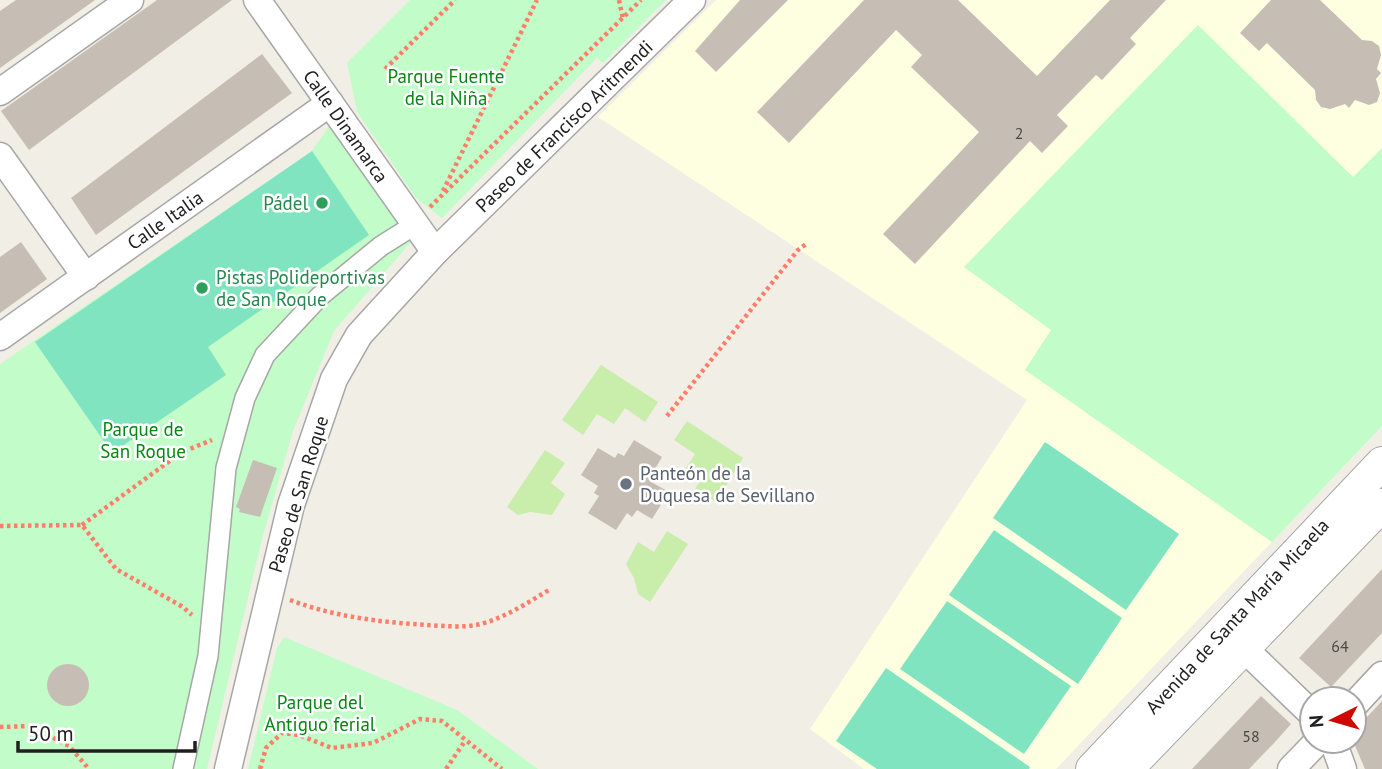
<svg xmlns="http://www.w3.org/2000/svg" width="1382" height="769" viewBox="0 0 1382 769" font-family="'PT Sans',sans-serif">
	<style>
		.education { fill: #feffe1 }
		.grass { fill: #c9edaa }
		.park { fill: #c2fcc8 }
		.pitch { fill: #81e4c0 }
		.building { fill: #c6beb5 }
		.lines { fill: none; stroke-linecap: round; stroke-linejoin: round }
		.pedestrian-casing { stroke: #a7a7a7; stroke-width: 22 }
		.minor-casing { stroke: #a7a7a7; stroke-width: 29 }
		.tertiary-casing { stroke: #a7a7a7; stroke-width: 34 }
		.path { stroke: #ff7d69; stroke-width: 4.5; stroke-dasharray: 3.5 3.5; stroke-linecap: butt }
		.pedestrian { stroke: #fff; stroke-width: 19 }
		.minor { stroke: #fff; stroke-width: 26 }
		.tertiary { stroke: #fff; stroke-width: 32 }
		.leisure-dot { fill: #2e9e5b; stroke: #fff; stroke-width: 2.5 }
		.worship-dot { fill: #6b7280; stroke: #fff; stroke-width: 2.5 }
		.labels { text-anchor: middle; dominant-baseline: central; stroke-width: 5; stroke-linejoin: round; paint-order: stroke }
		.number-label { font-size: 16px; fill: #4a4845 }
		.park-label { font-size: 19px; fill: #068714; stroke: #fff }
		.street-label { font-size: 19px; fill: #202020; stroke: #fff }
		.leisure-label { font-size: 19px; fill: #27864d; stroke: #fff; text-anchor: end }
		.worship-label { font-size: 19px; fill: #5b616d; stroke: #fff; text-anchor: start }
	</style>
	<rect width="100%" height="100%" fill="#f1eee6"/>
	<polygon class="education" points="716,0 1382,0 1382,426 1056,769 864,769 810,729 1027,400 598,117"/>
	<g class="grass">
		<polygon points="601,365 658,402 645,422 625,408 614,424 597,414 583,435 562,420"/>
		<polygon points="687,421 743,458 716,502 695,489 700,481 684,471 695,454 674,440"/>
		<polygon points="545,450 565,463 551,483 565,494 552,515 530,512 518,515 507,507"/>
		<polygon points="667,531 688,544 650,602 638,594 634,578 626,564 638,542 654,552"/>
	</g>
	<g class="park">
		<polygon points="410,0 666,0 603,63 597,58 442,218 416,198 357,112 347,63"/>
		<polygon points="1198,25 1353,177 1382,148 1382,426 1272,542 1025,370 1051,330 964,267"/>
		<polygon points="329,126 411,242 334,331 293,431 262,539 207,769 0,769 0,364 312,151"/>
		<polygon points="284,637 457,710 538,769 248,769 277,648"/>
	</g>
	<g class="pitch">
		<polygon points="312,151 369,235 208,347 226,375 112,453 35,342"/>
		<polygon points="1045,442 1179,534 1126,610 993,518"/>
		<polygon points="994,530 1122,618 1078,684 949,595"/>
		<polygon points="947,601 1071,686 1024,754 900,669"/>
		<polygon points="886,668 1030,767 1029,769 877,769 836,741"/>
	</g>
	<g class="building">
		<polygon points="16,0 95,0 0,68 0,11"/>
		<polygon points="157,0 232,0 29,150 1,111"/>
		<polygon points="740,0 788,0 716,72 695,51"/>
		<polygon points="864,0 958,0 1037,76 1110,0 1166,0 1130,38 1136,44 1102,80 1096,75 1057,115 1068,126 1042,153 1030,141 915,264 883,234 979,132 911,67 922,55 896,30 789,143 757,112"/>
		<polygon points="1271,0 1320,0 1362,40 1372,41 1379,46 1381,55 1377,69 1381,73 1376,79 1380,93 1377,102 1369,105 1355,100 1349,108 1345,104 1330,109 1321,107 1316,100 1315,90 1267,43 1259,51 1240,33"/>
		<polygon points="262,54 292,93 96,235 71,198"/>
		<polygon points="21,242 47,279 0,313 0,257"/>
		<polygon points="634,440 662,457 652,474 657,477 653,483 669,492 652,519 637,510 632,517 627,513 616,530 588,513 599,496 594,493 598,486 581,475 598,448 615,458 618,453 624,456"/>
		<polygon points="253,460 277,468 260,517 239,512 240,509 236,507"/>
		<polygon points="1382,569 1382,633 1331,687 1299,658"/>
		<circle cx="68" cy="685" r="21"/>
		<polygon points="1261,696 1291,724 1275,742 1249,769 1192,769"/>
		<polygon points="1382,701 1382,769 1365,769 1353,741 1354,731"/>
	</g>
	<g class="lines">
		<defs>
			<polyline id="pedestrian" points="183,769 208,656 226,468 245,398 265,355 320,296 381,246 416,224"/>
			<g id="minor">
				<polyline points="257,0 435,252"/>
				<polyline points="0,92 130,0"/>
				<polyline points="0,156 86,277"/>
				<polyline points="0,337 330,103"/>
				<polyline points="1230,635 1312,714"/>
				<polyline points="1354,705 1382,675"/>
				<polyline points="1333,741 1343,769"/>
				<polyline points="228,769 291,505 334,379 359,335 435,252 692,0"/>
				<polyline points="1291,769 1318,741"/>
			</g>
			<g id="tertiary">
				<polyline points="1092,769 1382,463"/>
				<polyline points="1127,769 1382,505"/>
			</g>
		</defs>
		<use href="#pedestrian" class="pedestrian-casing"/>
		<use href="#minor" class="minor-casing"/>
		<use href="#tertiary" class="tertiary-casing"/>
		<g class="path">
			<polyline points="619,0 623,19"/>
			<polyline points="385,69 455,0"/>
			<polyline points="443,191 537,0"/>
			<polyline points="430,207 641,0"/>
			<polyline points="667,416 798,250 806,244"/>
			<polyline points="82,525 182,452 212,440"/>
			<polyline points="0,526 82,525 116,569 183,607 192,615"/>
			<path d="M290,600C335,617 380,622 427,625C445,626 464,628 481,624C506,617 527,603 549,590"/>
			<polyline points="0,727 30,726 69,746 89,769"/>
			<polyline points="260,769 266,748 282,733 299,735 332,748 373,743 420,719 442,721 502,769"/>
			<polyline points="446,769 465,741"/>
		</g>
		<use href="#pedestrian" class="pedestrian"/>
		<use href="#minor" class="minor"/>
		<use href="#tertiary" class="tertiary"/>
	</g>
	<g class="leisure-dot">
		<circle cx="322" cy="203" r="7"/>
		<circle cx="202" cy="288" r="7"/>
	</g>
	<circle class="worship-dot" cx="626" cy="484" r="7"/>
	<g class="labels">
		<g class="number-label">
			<text x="1019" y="133">2</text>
			<text x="1340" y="646">64</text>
			<text x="1251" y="736">58</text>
		</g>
		<g class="park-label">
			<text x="446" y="76">Parque Fuente<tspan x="446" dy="22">de la Niña</tspan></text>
			<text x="143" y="429">Parque de<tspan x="143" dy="22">San Roque</tspan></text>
			<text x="320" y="702">Parque del<tspan x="320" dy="22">Antiguo ferial</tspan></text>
		</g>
		<g class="street-label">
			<text transform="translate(346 126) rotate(55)">Calle Dinamarca</text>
			<text transform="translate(564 126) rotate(-44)">Paseo de Francisco Aritmendi</text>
			<text transform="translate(165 220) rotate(-35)">Calle Italia</text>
			<text transform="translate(298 494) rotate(-73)">Paseo de San Roque</text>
			<text transform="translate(1237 616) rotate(-47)">Avenida de Santa María Micaela</text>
		</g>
		<g class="leisure-label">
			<text x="308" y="203">Pádel</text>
			<text x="216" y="277" text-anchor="start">Pistas Polideportivas<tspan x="216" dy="22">de San Roque</tspan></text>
		</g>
		<g class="worship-label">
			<text x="640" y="473">Panteón de la<tspan x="640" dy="22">Duquesa de Sevillano</tspan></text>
		</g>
	</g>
	<g transform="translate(1333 720) rotate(265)"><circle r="33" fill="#ffffff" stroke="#a6a6a6" stroke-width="2"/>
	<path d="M0-5L12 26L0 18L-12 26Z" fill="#d00600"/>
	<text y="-10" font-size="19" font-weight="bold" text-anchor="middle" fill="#202020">N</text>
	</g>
	<path d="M18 741v10h177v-10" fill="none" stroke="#202020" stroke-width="3.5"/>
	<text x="28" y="741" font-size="21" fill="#202020" stroke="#ffffff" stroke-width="5" paint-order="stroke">50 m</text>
</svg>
